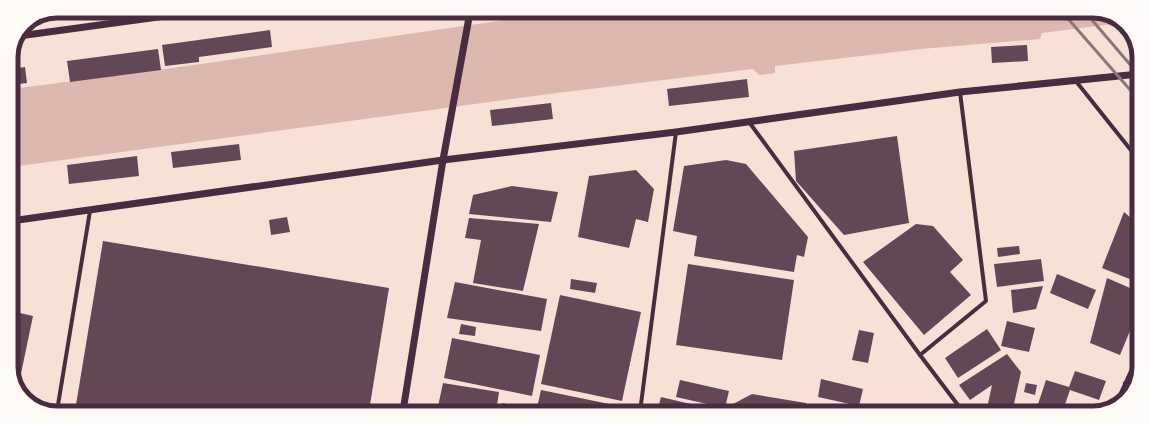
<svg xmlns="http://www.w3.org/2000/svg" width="1150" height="424" viewBox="0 0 1150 424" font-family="Arial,sans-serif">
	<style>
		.water { fill: #dcb8b0 }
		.building { fill: #644757 }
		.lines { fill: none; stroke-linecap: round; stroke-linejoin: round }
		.minor { stroke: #4a2c40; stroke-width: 4 }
		.tertiary { stroke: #4a2c40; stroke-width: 7 }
		.rail { stroke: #8f747c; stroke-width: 3 }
		.rim { fill: none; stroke: #4a2c40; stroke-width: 5 }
	</style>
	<rect width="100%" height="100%" fill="#f7e1d7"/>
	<polygon class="water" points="561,12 1108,14 1121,23 1042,33 1040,39 921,49 775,66 775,73 759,75 753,69 549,94 11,167 11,89 152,71"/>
	<g class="building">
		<polygon points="270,30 272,47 199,57 199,62 165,66 162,45"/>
		<polygon points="1027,45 1028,61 992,63 991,47"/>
		<polygon points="158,49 161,70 70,82 67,61"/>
		<polygon points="25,67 27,83 11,85 11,69"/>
		<polygon points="747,79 749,97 669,106 667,89"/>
		<polygon points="551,103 553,119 492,126 490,110"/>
		<polygon points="897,136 909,223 844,235 796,181 794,151"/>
		<polygon points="239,144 241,160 173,168 171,152"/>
		<polygon points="137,156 139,176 69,184 67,165"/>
		<polygon points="726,160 746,164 808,237 804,257 797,255 794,272 694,256 697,236 673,231 684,166"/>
		<polygon points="636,170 654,189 648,222 636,219 629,248 578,237 589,176"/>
		<polygon points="512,186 558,192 551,222 469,214 473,195"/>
		<polygon points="1124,212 1138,224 1137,282 1102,268"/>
		<polygon points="287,217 290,232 271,235 269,220"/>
		<polygon points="469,218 539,224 523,291 473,283 481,240 465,238"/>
		<polygon points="916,224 933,226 963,260 950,272 971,295 924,335 863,262"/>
		<polygon points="103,241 389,288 369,411 75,411"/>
		<polygon points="1019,246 1020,254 998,257 997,248"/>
		<polygon points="1041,259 1044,281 997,287 994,264"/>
		<polygon points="688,264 794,280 782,360 676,345"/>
		<polygon points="1057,274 1096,290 1088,309 1050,293"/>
		<polygon points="1107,278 1137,291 1137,314 1120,355 1090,343"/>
		<polygon points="571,279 597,283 595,293 570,289"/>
		<polygon points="455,282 547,299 541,331 447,318"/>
		<polygon points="1043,286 1036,309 1013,313 1011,290"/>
		<polygon points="560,295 641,312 622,401 541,384"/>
		<polygon points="11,311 33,316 18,388 11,370"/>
		<polygon points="1007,321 1035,328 1029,352 1001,346"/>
		<polygon points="461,324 476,327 475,336 459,334"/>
		<polygon points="987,329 1001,350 958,378 945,358"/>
		<polygon points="859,330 874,333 868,363 852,360"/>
		<polygon points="452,338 540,355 532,396 444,378"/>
		<polygon points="1007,354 1021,372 1012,413 986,413 992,385 970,400 959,385"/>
		<polygon points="1075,371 1106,381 1099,400 1070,390 1062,413 1035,413 1046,380 1069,387"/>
		<polygon points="821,379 863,389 859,406 818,397"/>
		<polygon points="680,380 729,391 725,408 676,397"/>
		<polygon points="443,383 499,392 496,412 437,411"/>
		<polygon points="1026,383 1037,385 1035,395 1024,392"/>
		<polygon points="541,390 624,407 623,412 536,412"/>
		<polygon points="752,394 806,403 811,412 731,412 733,404"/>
		<polygon points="661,397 708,408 707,412 657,412"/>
		<polygon points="502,403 532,410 532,412 500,412"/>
	</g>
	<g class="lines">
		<g class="minor">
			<polyline points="1075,80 1138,159"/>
			<polyline points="749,122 920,355 964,413"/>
			<polyline points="920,355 986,301 960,92"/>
			<polyline points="1125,383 1131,390"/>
			<polyline points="1115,406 1137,358"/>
			<polyline points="57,411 90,211"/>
			<polyline points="640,412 676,132"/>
		</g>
		<g class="tertiary">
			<polyline points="19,36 202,11"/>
			<polyline points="11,221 443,160 676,132 960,92 1139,74"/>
			<polyline points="403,411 443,160 470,12"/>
		</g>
		<g class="rail">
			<polyline points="1063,13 1139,100"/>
			<polyline points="1086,13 1139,75"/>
		</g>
	</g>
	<path d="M0 0H1150V424H0ZM57 18H1093A39 39 0 0 1 1132 57V367A39 39 0 0 1 1093 406H57A39 39 0 0 1 18 367V57A39 39 0 0 1 57 18Z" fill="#fffaf5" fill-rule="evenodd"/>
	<path class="rim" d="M57 18H1093A39 39 0 0 1 1132 57V367A39 39 0 0 1 1093 406H57A39 39 0 0 1 18 367V57A39 39 0 0 1 57 18Z"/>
</svg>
